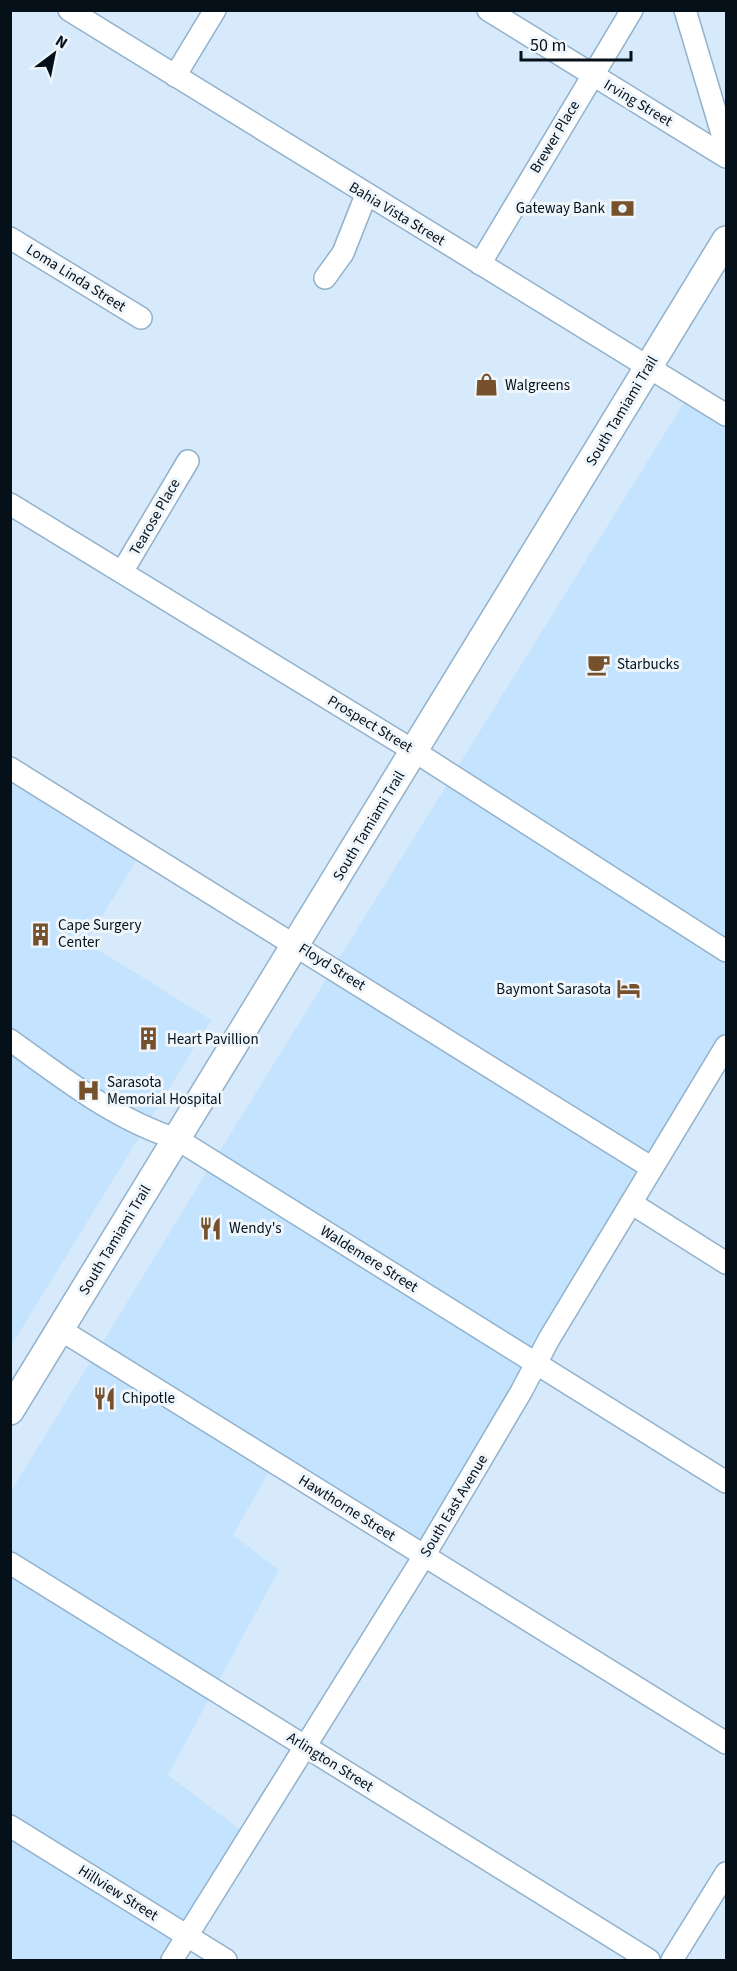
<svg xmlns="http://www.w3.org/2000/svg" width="737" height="1971" viewBox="0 0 737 1971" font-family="'Source Sans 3',sans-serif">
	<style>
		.built { fill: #c4e3fe }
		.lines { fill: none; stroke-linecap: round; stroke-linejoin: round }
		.minor-casing { stroke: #91b1cc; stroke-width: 24 }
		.major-casing { stroke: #91b1cc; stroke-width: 30 }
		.minor { stroke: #fff; stroke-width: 21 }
		.major { stroke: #fff; stroke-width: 27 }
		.labels { text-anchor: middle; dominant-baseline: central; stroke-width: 6; stroke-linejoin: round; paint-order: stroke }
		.street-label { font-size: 15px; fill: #051019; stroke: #eef5fb }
		.poi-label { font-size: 15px; fill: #051019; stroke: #eef5fb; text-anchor: start }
	</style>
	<rect width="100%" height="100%" fill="#d6eafb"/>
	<g class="built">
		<polygon points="685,401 726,426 726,941 457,768"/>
		<polygon points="11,783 136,861 86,942 211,1020 11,1346"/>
		<polygon points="448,783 726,961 726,1031 650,1157 338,960"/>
		<polygon points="329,975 641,1171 534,1352 218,1154"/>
		<polygon points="209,1168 526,1367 422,1545 101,1345"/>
		<polygon points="92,1359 270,1470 233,1535 279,1570 218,1682 11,1553 10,1493"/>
		<polygon points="10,1573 210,1697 168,1775 243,1832 185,1925 11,1816"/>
		<polygon points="10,1836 176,1939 163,1960 11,1960"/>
	</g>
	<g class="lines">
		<defs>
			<g id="minor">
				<polyline points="69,10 726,415"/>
				<polyline points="488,10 726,157"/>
				<polyline points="685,10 726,147"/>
				<polyline points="175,76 215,10"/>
				<polyline points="10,238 141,318"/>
				<polyline points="480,264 632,10"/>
				<polyline points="325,278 343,253 366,195"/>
				<polyline points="10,504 414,751 726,951"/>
				<polyline points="122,572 188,461"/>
				<polyline points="10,768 652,1168"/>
				<path d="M10,1040C63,1078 115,1120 177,1139L726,1482"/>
				<polyline points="631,1203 726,1263"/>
				<polyline points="61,1330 726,1743"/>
				<polyline points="10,1563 649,1960"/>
				<polyline points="10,1826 226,1960"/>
				<polyline points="172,1960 424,1556 521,1392 549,1339 726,1046"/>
				<polyline points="672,1960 726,1873"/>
			</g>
			<polyline id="major" points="10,1411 726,240"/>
		</defs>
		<use href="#minor" class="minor-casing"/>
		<use href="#major" class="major-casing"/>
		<use href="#minor" class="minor"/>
		<use href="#major" class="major"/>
	</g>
	<defs>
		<symbol id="bank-bare" viewBox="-9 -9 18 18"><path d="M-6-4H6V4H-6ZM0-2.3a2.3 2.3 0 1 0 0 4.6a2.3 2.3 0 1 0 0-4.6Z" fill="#76512c" stroke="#eef5fb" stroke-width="2.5" paint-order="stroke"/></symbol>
		<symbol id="shop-bare" viewBox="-9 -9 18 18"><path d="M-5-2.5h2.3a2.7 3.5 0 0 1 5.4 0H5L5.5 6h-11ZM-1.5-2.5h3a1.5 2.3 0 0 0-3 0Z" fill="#76512c" stroke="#eef5fb" stroke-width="2.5" paint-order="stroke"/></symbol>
		<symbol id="cafe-bare" viewBox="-9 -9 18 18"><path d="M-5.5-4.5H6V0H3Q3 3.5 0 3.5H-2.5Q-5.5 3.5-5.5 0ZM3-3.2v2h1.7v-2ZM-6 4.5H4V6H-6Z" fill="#76512c" stroke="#eef5fb" stroke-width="2.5" paint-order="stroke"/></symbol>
		<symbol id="building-bare" viewBox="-9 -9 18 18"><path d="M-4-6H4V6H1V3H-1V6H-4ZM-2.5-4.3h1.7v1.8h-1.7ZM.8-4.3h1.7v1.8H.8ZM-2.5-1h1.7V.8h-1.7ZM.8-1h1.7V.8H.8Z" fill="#76512c" stroke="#eef5fb" stroke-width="2.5" paint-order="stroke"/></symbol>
		<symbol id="hotel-bare" viewBox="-9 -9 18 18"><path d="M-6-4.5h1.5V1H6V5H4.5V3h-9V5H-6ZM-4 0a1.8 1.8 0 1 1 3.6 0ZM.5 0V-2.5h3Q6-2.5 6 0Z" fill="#76512c" stroke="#eef5fb" stroke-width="2.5" paint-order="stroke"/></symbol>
		<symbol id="hospital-bare" viewBox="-9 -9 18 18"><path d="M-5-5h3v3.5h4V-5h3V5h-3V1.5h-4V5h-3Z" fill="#76512c" stroke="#eef5fb" stroke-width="2.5" paint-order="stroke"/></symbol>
		<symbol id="restaurant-bare" viewBox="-9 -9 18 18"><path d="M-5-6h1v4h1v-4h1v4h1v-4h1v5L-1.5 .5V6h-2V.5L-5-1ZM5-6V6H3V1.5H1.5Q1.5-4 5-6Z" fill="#76512c" stroke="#eef5fb" stroke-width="2.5" paint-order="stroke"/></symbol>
	</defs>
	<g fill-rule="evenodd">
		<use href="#bank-bare" x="606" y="192" width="33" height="33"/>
		<use href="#shop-bare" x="470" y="368" width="33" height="33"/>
		<use href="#cafe-bare" x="582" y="648" width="33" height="33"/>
		<use href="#building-bare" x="24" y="918" width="33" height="33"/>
		<use href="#hotel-bare" x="612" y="972" width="33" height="33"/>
		<use href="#building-bare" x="132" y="1022" width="33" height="33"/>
		<use href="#hospital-bare" x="72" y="1074" width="33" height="33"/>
		<use href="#restaurant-bare" x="194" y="1212" width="33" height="33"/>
		<use href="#restaurant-bare" x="88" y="1382" width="33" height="33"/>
	</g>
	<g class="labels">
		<g class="street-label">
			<text transform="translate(638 103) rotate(31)">Irving Street</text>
			<text transform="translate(555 137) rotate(-59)">Brewer Place</text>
			<text transform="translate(397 214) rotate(31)">Bahia Vista Street</text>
			<text transform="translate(76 278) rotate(32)">Loma Linda Street</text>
			<text transform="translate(622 411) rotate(-59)">South Tamiami Trail</text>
			<text transform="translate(155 517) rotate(-60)">Tearose Place</text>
			<text transform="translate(370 724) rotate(31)">Prospect Street</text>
			<text transform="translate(369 826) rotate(-59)">South Tamiami Trail</text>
			<text transform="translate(332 967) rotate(32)">Floyd Street</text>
			<text transform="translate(115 1240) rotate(-59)">South Tamiami Trail</text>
			<text transform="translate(369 1259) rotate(32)">Waldemere Street</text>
			<text transform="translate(454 1506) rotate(-59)">South East Avenue</text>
			<text transform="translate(347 1508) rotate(32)">Hawthorne Street</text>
			<text transform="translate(330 1762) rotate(32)">Arlington Street</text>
			<text transform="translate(118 1893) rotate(32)">Hillview Street</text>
		</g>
		<g class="poi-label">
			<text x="605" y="208" text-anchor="end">Gateway Bank</text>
			<text x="505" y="385">Walgreens</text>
			<text x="617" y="664">Starbucks</text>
			<text x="58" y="925">Cape Surgery<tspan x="58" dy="17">Center</tspan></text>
			<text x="611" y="989" text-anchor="end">Baymont Sarasota</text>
			<text x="167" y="1039">Heart Pavillion</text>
			<text x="107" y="1082">Sarasota<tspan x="107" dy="17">Memorial Hospital</tspan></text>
			<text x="229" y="1228">Wendy's</text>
			<text x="122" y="1398">Chipotle</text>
		</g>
	</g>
	<rect width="737" height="1971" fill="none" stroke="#051019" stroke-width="24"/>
	<g transform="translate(54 54) rotate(32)" stroke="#eef5fb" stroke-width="4.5" paint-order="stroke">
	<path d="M0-4.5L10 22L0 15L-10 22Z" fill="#051019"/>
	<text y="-9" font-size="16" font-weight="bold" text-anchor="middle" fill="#051019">N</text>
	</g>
	<path d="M521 51v9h110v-9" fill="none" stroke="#051019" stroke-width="3"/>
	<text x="530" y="51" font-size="18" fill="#051019" stroke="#eef5fb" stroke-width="4.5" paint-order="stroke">50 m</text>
</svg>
